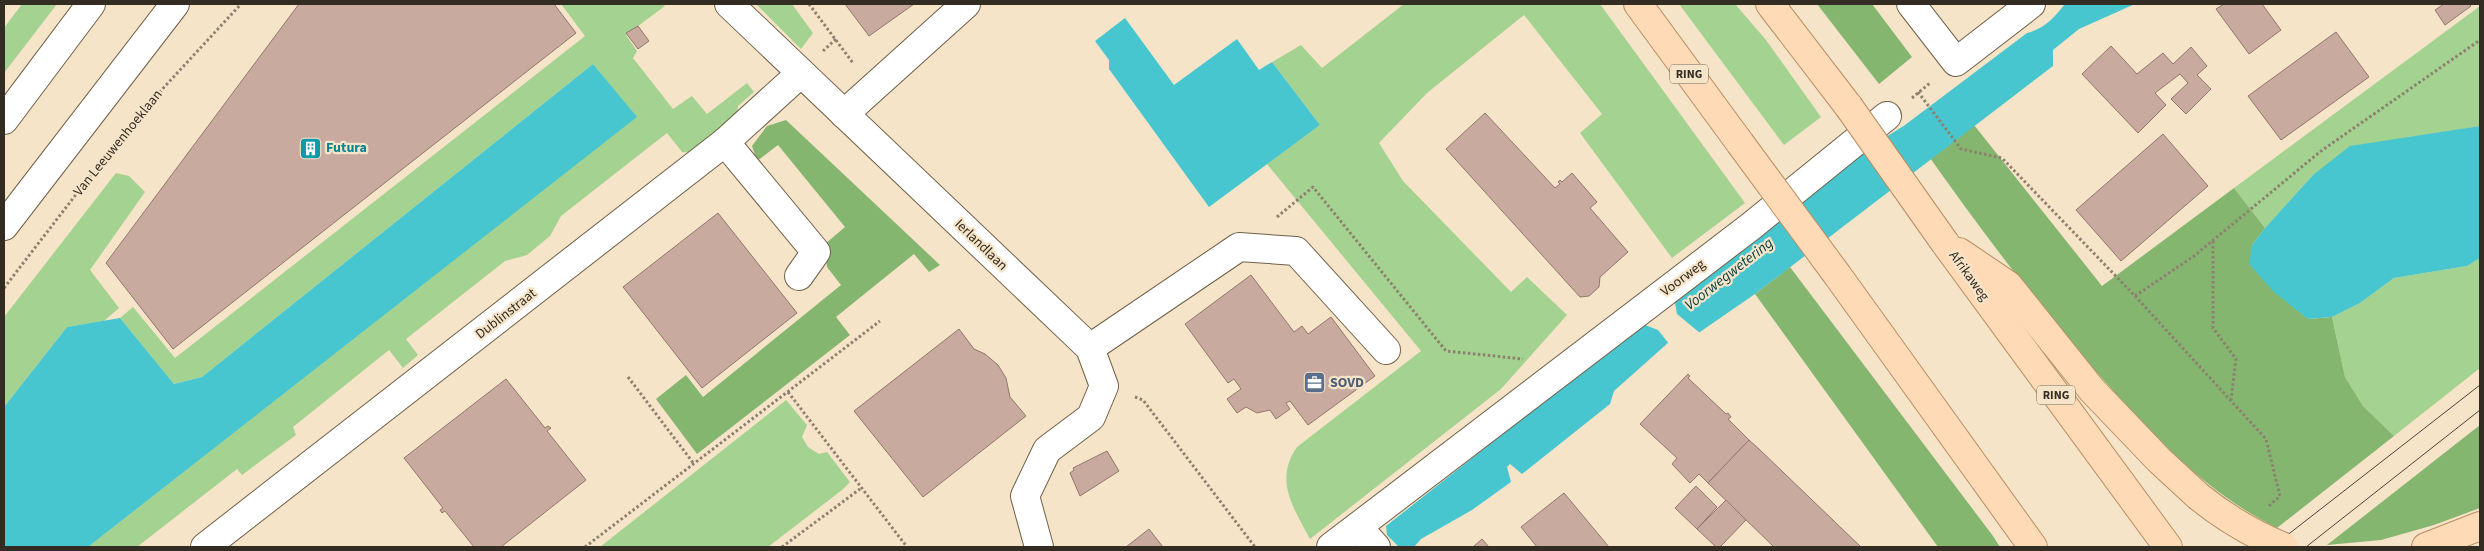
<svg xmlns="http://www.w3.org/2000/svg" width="2484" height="551" viewBox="0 0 2484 551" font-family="'Source Sans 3',sans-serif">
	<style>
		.green { fill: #a4d290 }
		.forest { fill: #85b670 }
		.water { fill: #48c6d0 }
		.pier { fill: #f6e4c9 }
		.building { fill: #c9aa9f; stroke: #93766c }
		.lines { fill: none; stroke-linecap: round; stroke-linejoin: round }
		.minor-casing { stroke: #6f6049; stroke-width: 30 }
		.major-casing { stroke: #b78e63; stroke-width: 30 }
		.path { stroke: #8c806f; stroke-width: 3; stroke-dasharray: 2.5 2.5; stroke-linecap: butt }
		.minor { stroke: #fff; stroke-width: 28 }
		.major { stroke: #fedbb6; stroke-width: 28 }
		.tram { stroke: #4d4438; stroke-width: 1 }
		.major-bridge-casing { stroke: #b78e63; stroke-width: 30; stroke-linecap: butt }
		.major-bridge { stroke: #fedbb6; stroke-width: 28 }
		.labels { text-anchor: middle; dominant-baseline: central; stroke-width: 4.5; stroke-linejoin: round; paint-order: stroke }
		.shield { fill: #f6e4c9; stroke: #6e6354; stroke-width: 1 }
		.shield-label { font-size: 12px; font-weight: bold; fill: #332c22 }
		.street-label { font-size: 14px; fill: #332c22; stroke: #f6e4c9 }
		.culture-label { font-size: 14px; font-weight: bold; fill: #0d838f; stroke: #f6e4c9; text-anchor: start }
		.service-label { font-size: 14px; font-weight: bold; fill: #4e5e75; stroke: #f6e4c9; text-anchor: start }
		.water-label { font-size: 15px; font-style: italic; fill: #003d41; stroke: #f6e4c9 }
	</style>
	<rect width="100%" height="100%" fill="#f6e4c9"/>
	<g class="green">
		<polygon points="22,4 57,4 4,73 4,28"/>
		<polygon points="561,4 662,4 665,6 626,35 637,51 633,58 673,109 692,96 707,114 747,83 754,92 738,106 736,124 698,153 682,152 667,133 561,216 550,236 527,255 505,261 406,339 418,355 403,368 389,350 293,427 296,435 242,475 237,469 137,547 88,547 636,117 593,64 202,377 174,384 120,318 133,307 175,358 585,36"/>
		<polygon points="756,4 792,4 813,33 801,49"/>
		<path d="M1404,4H1600L1745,203L1672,258L1580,133L1602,114L1524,15L1427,93L1379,143L1403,181L1511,292L1527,277L1567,315L1501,389L1310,539C1293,507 1274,480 1297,447L1421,351L1267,164L1320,125L1272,62L1301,45L1322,68Z"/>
		<polygon points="1679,4 1735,4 1766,40 1821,117 1784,145"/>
		<polygon points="2480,6 2480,126 2433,134 2313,175 2265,228 2234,188"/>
		<polygon points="116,173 129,176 145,192 90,270 119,308 104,321 67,327 4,407 4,317"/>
		<polygon points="2480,258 2480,368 2394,436 2363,406 2345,377 2332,317 2360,303 2394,278 2467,266"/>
		<polygon points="786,400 807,425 802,437 808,447 819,454 827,452 850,482 842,490 768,547 600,547"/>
	</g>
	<g class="forest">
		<polygon points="1817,4 1872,4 1912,57 1879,84"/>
		<polygon points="786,120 940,265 929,272 914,254 836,317 850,335 697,454 656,399 686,375 703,397 841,285 827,267 825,244 845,227 778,145 757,161 752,146 767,126"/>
		<path d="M1974,125L2102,286L2234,188L2265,228L2252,245L2308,319L2332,317L2345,377L2363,406L2394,436L2277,528C2211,495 2167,449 2118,396C2049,321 1989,241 1930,158Z"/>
		<polygon points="1790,267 1993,536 2000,547 1938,547 1755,294"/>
		<polygon points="2480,425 2480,508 2434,525 2381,540 2327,545"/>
	</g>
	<g class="water">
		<path d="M2065,4H2135L2079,29L2053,50V66L1755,294L1697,334L1687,326L1614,391L1610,404L1522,474L1510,464L1507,467L1511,482L1472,510L1421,539L1414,547H1399L1387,535L1386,526L1853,158L1905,125L2027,33C2045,28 2054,18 2065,4Z"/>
		<polygon points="1125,18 1174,85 1237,39 1259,70 1272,62 1320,125 1209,207 1109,69 1109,60 1095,41"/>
		<polygon points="593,64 637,117 88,547 4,547 4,407 67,327 120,318 174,384 202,377"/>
		<polygon points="2480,126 2480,258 2467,266 2394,278 2360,303 2332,317 2308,319 2274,292 2249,264 2252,245 2265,228 2313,175 2350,146"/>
	</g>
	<polygon class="pier" points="1674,297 1677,314 1700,333 1696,336 1688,329 1670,345 1658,330 1640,323"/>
	<g class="building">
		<polygon points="299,4 554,4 576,33 173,349 106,263"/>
		<polygon points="845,4 914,4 869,36"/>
		<polygon points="2224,4 2262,4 2281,30 2249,54 2216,9"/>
		<polygon points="2444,4 2469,4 2471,6 2445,25 2435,10"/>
		<polygon points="638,26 649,41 638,49 626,33"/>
		<polygon points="2336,32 2369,77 2281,140 2248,96"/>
		<polygon points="2111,46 2137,74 2163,53 2173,64 2191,47 2207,66 2197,75 2211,89 2186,114 2171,99 2188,83 2180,74 2155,93 2166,105 2138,133 2082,74"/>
		<polygon points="1485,113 1555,188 1560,184 1558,182 1560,180 1562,182 1572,173 1597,202 1590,208 1628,252 1600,277 1599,287 1589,296 1580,297 1446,149"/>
		<polygon points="2163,134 2208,186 2121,261 2076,210"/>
		<polygon points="718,213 797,313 702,388 623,287"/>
		<polygon points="1251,275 1294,332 1302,326 1308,334 1331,317 1375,376 1308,425 1290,401 1286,403 1290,409 1276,419 1270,410 1257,413 1246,407 1237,413 1227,399 1241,389 1234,379 1228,383 1185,324"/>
		<polygon points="959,329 974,349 985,354 998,365 1006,378 1010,397 1026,416 923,497 854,411"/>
		<polygon points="1688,374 1690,376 1688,378 1726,414 1728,413 1731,417 1728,419 1749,440 1708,483 1699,474 1690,483 1672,464 1677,458 1640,424"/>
		<polygon points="506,379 545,428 548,426 551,428 547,431 586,480 501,547 474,547 445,511 442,513 440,510 443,508 404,458"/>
		<polygon points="1749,440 1759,449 1861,547 1774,547 1708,483"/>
		<polygon points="1107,451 1119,471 1080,496 1070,473 1074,470 1073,468"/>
		<polygon points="1696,486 1717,507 1697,529 1675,508"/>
		<polygon points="1564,493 1609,547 1537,547 1521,527"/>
		<polygon points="1726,500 1746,520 1720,547 1716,547 1697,529"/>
		<polygon points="1149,529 1163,547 1126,547"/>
		<polygon points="1482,539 1489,547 1473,547"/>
	</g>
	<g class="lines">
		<defs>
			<g id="minor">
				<polyline points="729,4 1090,348 1104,386 1091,417 1047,450 1025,496 1039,547"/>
				<polyline points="1911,4 1956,62 2031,4"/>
				<polyline points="844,114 966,4"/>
				<polyline points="4,120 91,4"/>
				<polyline points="725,142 816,252 799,276"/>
				<polyline points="4,226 175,4"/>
				<polyline points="1090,348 1239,247 1296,251 1386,350"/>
				<polyline points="1358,527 1376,547"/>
				<polyline points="205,547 725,142 801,73"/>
				<polyline points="1331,547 1750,227 1887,116"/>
			</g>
			<g id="major">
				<polyline points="1638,4 1740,143"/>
				<polyline points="1770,4 1849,107"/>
				<polyline points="1945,243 2168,547"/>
				<polyline points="1959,252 2008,285 2092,390 2159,460 2198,496"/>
				<polyline points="1838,276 2033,547"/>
				<polyline points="2426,547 2480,526"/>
			</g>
		</defs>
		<use href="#minor" class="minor-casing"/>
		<use href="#major" class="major-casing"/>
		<g class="path">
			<polyline points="809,4 853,63"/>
			<polyline points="823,51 836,39"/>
			<polyline points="1918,92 1961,149 2002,158 2135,296 2266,439 2280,496 2269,506"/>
			<polyline points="1912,98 1930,83"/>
			<polyline points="1277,217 1313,187 1446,351 1523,359"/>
			<polyline points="2213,241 2213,328 2236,359 2231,400"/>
			<polyline points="4,288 131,123 241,4"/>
			<polyline points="2135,296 2194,256 2321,151 2480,40"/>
			<polyline points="628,377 694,464"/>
			<polyline points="788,392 907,547"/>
			<polyline points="1135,397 1143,400 1255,547"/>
			<polyline points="585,547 880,321"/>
			<polyline points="782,547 860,489"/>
		</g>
		<use href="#minor" class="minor"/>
		<use href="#major" class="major"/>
		<g class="tram">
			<polyline points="2272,547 2480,385"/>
			<polyline points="2306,547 2480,410"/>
		</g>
		<defs>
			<g id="major-bridge">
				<polyline points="1849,107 1945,243"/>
				<polyline points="1740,143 1838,276"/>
				<path d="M2198,496C2225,518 2252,534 2284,547"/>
			</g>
		</defs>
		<use href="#major-bridge" class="major-bridge-casing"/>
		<use href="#major-bridge" class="major-bridge"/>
	</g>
	<defs>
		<symbol id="building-square" viewBox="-11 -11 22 22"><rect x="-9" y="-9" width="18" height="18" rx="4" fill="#0f9aa8" stroke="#f6e4c9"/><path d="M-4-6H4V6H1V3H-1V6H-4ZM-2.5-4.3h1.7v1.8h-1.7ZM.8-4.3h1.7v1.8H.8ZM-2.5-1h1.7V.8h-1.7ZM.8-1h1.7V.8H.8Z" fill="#fff"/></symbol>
		<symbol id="office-square" viewBox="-11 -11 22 22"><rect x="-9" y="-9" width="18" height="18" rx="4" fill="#5c6f8a" stroke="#f6e4c9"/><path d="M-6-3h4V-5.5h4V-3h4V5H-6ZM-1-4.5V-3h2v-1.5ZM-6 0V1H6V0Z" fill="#fff"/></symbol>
	</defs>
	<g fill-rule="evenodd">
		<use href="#building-square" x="298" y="136" width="25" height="25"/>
		<use href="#office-square" x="1302" y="370" width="25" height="25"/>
	</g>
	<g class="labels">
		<g class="shield">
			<rect x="1670" y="64.5" width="38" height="19" rx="4"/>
			<rect x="2037" y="385.5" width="38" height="19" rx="4"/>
		</g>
		<g class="shield-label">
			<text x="1689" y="74">RING</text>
			<text x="2056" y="395">RING</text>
		</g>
		<g class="street-label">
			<text transform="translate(118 143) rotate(-51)">Van Leeuwenhoeklaan</text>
			<text transform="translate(981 245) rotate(44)">Ierlandlaan</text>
			<text transform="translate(1969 276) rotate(54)">Afrikaweg</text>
			<text transform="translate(1683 278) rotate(-37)">Voorweg</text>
			<text transform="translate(506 314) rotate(-38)">Dublinstraat</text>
		</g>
		<g class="culture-label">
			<text x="326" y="148">Futura</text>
		</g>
		<g class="service-label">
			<text x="1330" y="383">SOVD</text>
		</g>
		<g class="water-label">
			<text transform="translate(1729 274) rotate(-38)">Voorwegwetering</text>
		</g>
	</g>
	<rect width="2484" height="551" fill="none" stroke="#332c22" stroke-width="10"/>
</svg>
